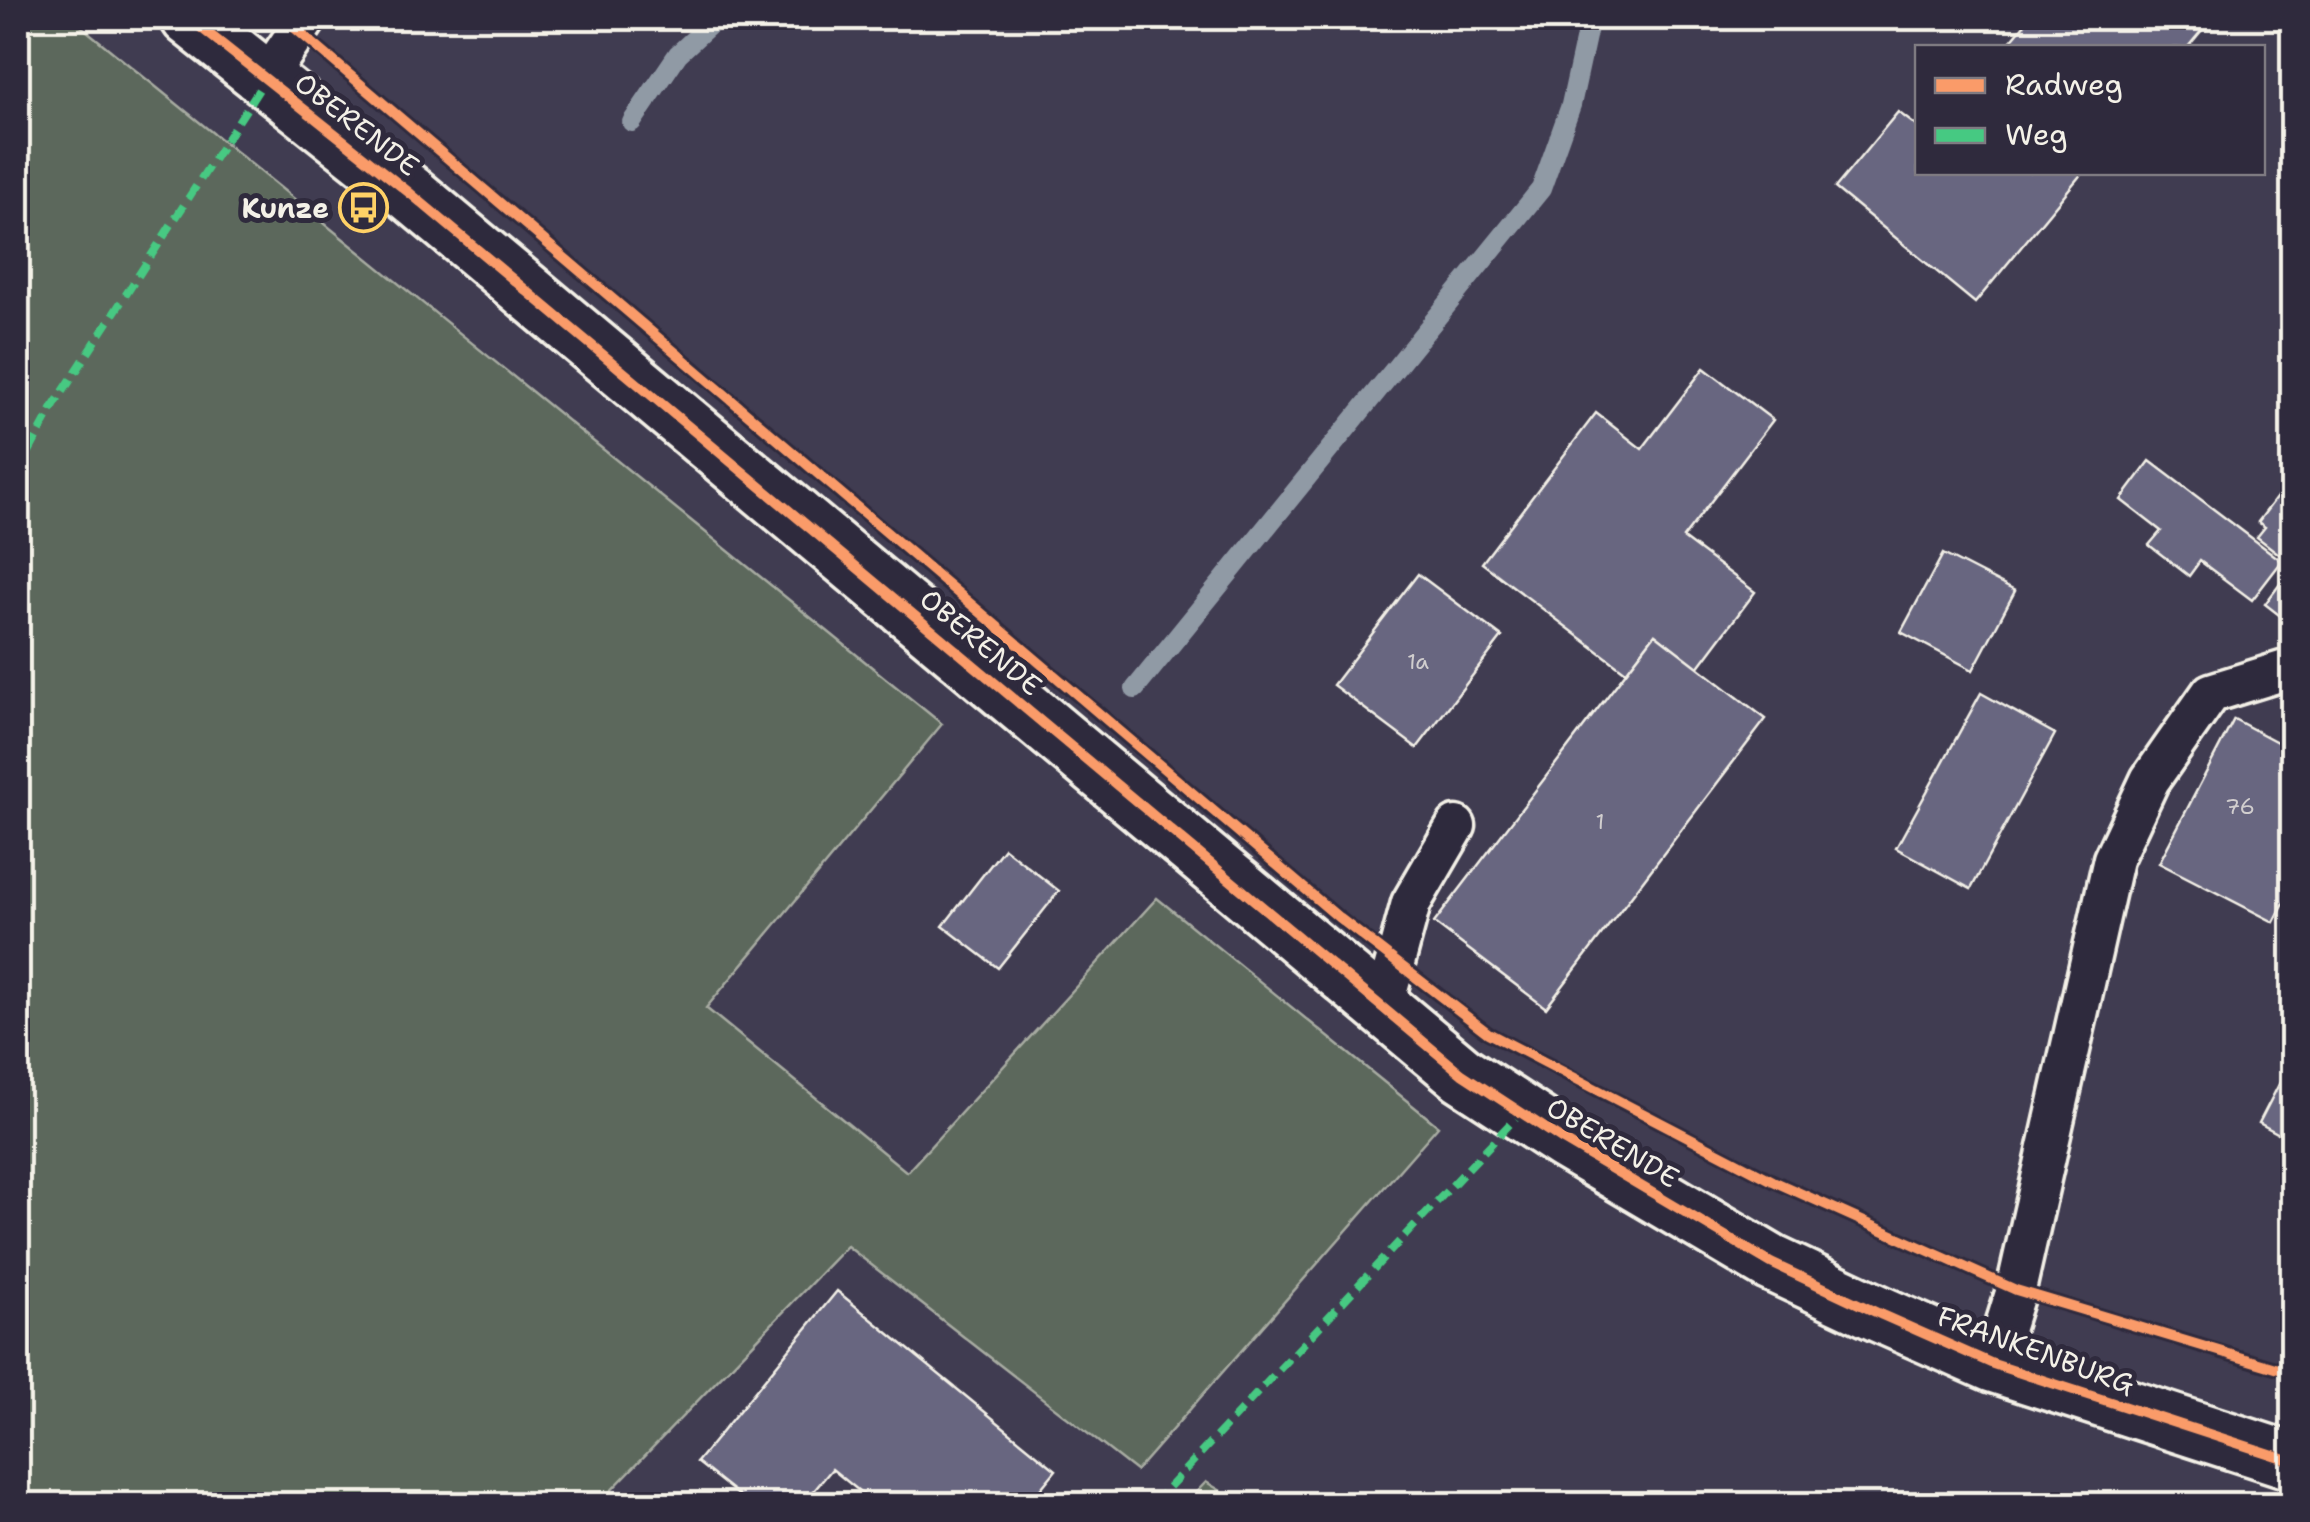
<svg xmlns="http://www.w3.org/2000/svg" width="2310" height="1522" viewBox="0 0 2310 1522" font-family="'Shantell Sans',sans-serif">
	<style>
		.green { fill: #5b675c; stroke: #a8aca2; stroke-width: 2.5 }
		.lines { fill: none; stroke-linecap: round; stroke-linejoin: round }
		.stream { stroke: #909aa5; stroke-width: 20 }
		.building { fill: #686680; stroke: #f4f1e8; stroke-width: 2.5 }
		.lane-casing { stroke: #f4f1e8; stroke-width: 45 }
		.secondary-casing { stroke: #f4f1e8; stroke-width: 62 }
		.lane { stroke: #2f2a3d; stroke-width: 38 }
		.secondary { stroke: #2f2a3d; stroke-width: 55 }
		.quiet { stroke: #46c982; stroke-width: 8; stroke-dasharray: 15 8; stroke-linecap: butt }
		.cycleway-casing { stroke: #2f2a3d; stroke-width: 16 }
		.cycleway { stroke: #fa9b69; stroke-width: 10 }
		.labels { text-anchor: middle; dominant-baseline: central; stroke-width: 10; stroke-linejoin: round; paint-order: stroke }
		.number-label { font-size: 22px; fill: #d1cece }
		.street-label { font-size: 28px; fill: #f4f1e8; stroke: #2f2a3d }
		.poi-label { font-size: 28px; font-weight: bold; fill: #f4f1e8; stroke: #2f2a3d; text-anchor: end }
	</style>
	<rect width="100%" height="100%" fill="#403c51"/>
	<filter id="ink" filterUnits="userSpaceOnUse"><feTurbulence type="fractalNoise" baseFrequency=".01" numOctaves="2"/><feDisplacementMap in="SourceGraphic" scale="20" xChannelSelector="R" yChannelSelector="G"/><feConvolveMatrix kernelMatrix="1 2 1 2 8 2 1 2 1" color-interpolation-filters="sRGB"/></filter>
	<g filter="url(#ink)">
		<g class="green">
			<polygon points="18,18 71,18 942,724 706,1008 907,1172 1157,898 1438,1126 1136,1471 847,1246 598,1504 18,1504"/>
			<polygon points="1206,1482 1243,1504 1185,1504"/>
		</g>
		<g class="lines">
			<g class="stream">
				<polyline points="632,122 678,54 717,18"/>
				<polyline points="1135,689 1541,189 1571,105 1590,18"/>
			</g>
		</g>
		<g class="building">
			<polygon points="2030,18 2212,18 2187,48 2005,48"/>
			<polygon points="1898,112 1918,127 1918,172 2083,172 1975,303 1835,188"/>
			<polygon points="1704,368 1773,420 1683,538 1755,592 1698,668 1655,634 1626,672 1482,563 1596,413 1642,449"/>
			<polygon points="2150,461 2282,561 2252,600 2200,561 2189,576 2149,545 2161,531 2121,500"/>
			<polygon points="2292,477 2292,547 2283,557 2257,537 2265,527 2258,522"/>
			<polygon points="1943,554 2015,591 1973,670 1901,632"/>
			<polygon points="2292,568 2292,625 2265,604"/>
			<polygon points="1418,574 1502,637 1417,748 1333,685"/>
			<polygon points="1655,634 1766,719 1546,1008 1434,923"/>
			<polygon points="1981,693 2055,734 1971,889 1896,848"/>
			<polygon points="2234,719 2292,750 2292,887 2274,922 2159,863"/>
			<polygon points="1004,848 1059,891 998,968 943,926"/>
			<polygon points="2292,1059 2292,1141 2259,1123"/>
			<polygon points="837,1291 1056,1470 1028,1504 875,1504 832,1469 803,1504 750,1504 697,1462"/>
		</g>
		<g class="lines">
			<defs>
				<g id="lane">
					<polyline points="265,80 307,18"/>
					<polyline points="1383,1008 1411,903 1456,826"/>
					<polyline points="1993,1364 2016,1290 2113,859 2150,780 2211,693 2292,668"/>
				</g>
				<polyline id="secondary" points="189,18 411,194 1462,1074 1563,1140 1771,1263 1882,1315 1993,1364 2292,1461"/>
			</defs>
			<use href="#lane" class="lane-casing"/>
			<use href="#secondary" class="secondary-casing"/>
			<use href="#lane" class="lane"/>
			<use href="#secondary" class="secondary"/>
			<g class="quiet">
				<polyline points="18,472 55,404 265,80"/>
				<polyline points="1153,1504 1521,1112"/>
			</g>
			<defs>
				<g id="cycleway">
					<polyline points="189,18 411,194 1462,1074 1563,1140 1771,1263 1882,1315 1993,1364 2292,1461"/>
					<polyline points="283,18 1338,917 1488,1033 1773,1181 2016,1290 2292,1373"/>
				</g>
			</defs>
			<use href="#cycleway" class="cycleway-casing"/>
			<use href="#cycleway" class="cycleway"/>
		</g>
	</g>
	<defs>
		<symbol id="bus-ring" viewBox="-11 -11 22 22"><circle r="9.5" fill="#2f2a3d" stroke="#ffd166" stroke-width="1.5"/><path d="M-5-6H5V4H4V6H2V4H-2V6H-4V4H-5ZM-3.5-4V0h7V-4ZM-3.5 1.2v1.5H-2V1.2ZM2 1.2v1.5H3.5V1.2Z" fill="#ffd166"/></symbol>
	</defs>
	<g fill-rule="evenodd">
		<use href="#bus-ring" x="336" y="180" width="55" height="55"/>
	</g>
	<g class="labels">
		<g class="number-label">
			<text x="1418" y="661">1a</text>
			<text x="2240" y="806">76</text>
			<text x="1600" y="821">1</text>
		</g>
		<g class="street-label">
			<text transform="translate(357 124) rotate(38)">OBERENDE</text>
			<text transform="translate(981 642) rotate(40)">OBERENDE</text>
			<text transform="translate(1613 1142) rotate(31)">OBERENDE</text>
			<text transform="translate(2036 1350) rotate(20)">FRANKENBURG</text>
		</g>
		<g class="poi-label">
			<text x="329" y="208">Kunze</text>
		</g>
	</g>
	<rect width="2310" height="1522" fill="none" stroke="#2f2a3d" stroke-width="60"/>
	<rect x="30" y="30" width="2250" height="1462" fill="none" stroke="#f4f1e8" stroke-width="4" filter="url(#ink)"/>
	<rect x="1915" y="45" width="350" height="130" fill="#2f2a3d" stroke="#7e7a81" stroke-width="2.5"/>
	<rect x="1935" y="78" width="50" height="15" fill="#fa9b69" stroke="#7e7a81" stroke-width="2.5"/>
	<text x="2005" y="95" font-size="30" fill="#f4f1e8">Radweg</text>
	<rect x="1935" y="128" width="50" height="15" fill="#46c982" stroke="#7e7a81" stroke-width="2.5"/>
	<text x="2005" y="145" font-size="30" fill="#f4f1e8">Weg</text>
</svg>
